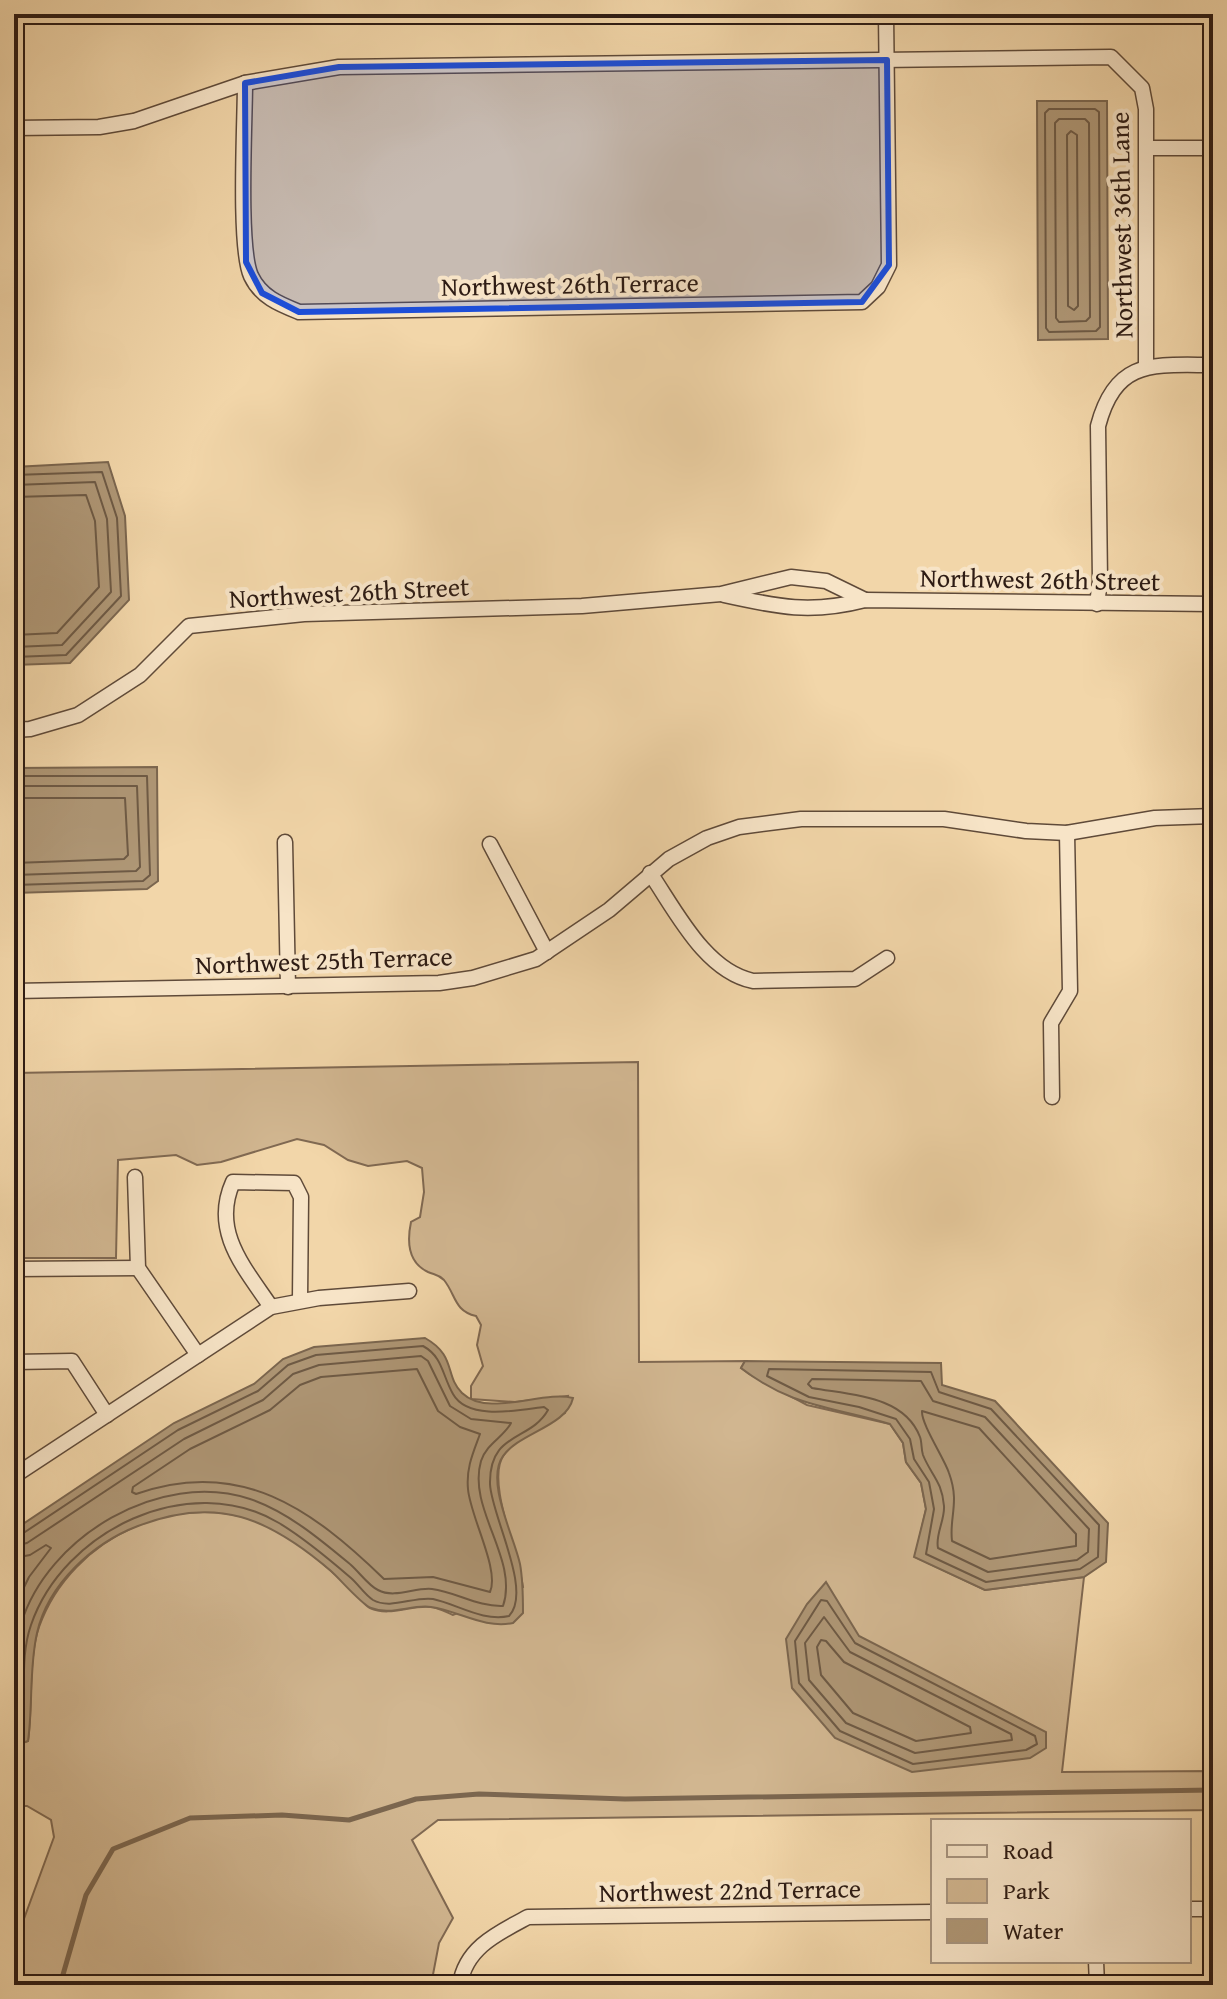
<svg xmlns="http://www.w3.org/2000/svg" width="1227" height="1999" viewBox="0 0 1227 1999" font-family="'Gentium Book Plus',serif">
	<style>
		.green { fill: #d1b690; stroke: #806952; stroke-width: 2 }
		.water { fill: #af9776; stroke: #7b664f; stroke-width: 2 }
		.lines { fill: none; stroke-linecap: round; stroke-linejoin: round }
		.shore { stroke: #6e5a45; stroke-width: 2 }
		.stream { stroke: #7b664f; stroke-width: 5 }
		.street-casing { stroke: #5f4a39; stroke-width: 17 }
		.street { stroke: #f7e4c7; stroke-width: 14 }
		.marked { fill: #1d4ed8; fill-opacity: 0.2; stroke: #1d4ed8; stroke-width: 6; stroke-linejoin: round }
		.labels { text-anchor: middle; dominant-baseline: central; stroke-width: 8; stroke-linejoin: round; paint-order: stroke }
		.street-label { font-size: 26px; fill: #2e1c14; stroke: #f7e4c7 }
	</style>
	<rect width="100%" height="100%" fill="#f2d6a9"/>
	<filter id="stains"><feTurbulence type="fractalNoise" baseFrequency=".0025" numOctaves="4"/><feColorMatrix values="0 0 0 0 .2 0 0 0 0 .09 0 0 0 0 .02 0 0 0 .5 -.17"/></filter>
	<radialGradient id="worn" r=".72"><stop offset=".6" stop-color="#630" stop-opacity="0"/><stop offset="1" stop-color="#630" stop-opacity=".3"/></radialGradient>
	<path class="green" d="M638,1062L639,1362L745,1361L741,1368L749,1374L807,1405L890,1424L903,1443L906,1462L921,1483L926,1509L915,1557L985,1590L1084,1577L1062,1772L1213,1771V1810L438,1820L412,1840L453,1918L439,1943L431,1985H14V1946L54,1837L51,1820L27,1806H14V1746L28,1741C33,1706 28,1659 39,1627C71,1536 184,1484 272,1528C300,1542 330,1569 353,1591C358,1595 364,1605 370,1608C389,1617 411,1605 430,1607C437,1607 446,1612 453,1615L523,1587C519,1556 485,1479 504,1455C517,1437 546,1424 565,1413L568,1396L515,1402L471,1399V1386L483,1366L477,1345L481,1325L476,1316C454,1311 456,1295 444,1280C438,1274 435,1275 428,1272C407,1262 407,1241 411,1222L420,1217L424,1192L422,1168L407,1161L368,1166L348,1160L324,1145L297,1139L221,1162L197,1165L176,1155L118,1160L116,1258H14V1073Z"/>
	<g class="water">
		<polygon points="1037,101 1107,101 1108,339 1038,340"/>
		<polygon points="108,462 125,516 129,600 70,663 14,665 14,467"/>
		<polygon points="157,767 158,881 147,889 14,893 14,768"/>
		<path d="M425,1338C457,1356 444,1375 462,1393C488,1418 543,1390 573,1398C567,1426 519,1433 503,1456C485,1481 514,1536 520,1564C523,1580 523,1596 523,1613L513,1623C484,1629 459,1611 431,1607C412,1604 391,1616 371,1608C361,1604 340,1579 331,1571C269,1518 217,1495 138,1526C93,1543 48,1584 37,1633C29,1668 33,1706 28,1741L14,1746V1530L174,1423L254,1384L283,1359L314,1347Z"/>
		<path d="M745,1361L941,1363L942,1385L995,1401L1108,1523L1106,1562L1084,1577L985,1590L914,1557L926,1509L921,1483L906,1462L903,1443L890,1424C831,1406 793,1408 741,1368Z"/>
		<polygon points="826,1582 859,1636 1046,1732 1046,1748 1030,1758 912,1772 835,1738 792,1688 786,1639 807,1604"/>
	</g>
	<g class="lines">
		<g class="shore">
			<polygon points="1049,109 1095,109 1099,112 1100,327 1096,331 1049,332 1046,328 1045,113"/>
			<polygon points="1059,119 1085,119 1089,123 1090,317 1086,321 1059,322 1056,318 1055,123"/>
			<polygon points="1071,131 1077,135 1078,306 1074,310 1068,306 1067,135"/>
			<polyline points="14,475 102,472 117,518 121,596 66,655 14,657"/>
			<polyline points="14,485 95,482 107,519 111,592 62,645 14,647"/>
			<polyline points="14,497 86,495 95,521 99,587 57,633 14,635"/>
			<polyline points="14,776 147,776 150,875 143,881 14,885"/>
			<polyline points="14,786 137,786 140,867 136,871 14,875"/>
			<polyline points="14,798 125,798 128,855 124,859 14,863"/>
			<path d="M417,1369L438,1411L460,1427L480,1434C473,1453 466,1468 468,1489C470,1516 500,1570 490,1592L433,1577L384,1579C312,1509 240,1457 136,1494L132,1492L133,1487L190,1449L270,1410L300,1385L321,1377Z"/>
			<polygon points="769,1369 931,1372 939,1392 991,1409 1099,1525 1098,1557 1080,1569 986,1582 926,1554 934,1509 929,1482 914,1459 910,1439 896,1419 859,1407 809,1397 767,1376"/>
			<path d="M812,1379L921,1381L933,1401L985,1417L1089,1529L1088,1552L1077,1560L988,1572L938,1548C935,1535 945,1520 944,1506C942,1481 931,1475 923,1455C921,1449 922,1442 920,1437C904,1395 850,1395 812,1388L808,1384Z"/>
			<path d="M922,1411L979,1428L1076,1534V1546L990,1559L952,1541C949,1517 960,1503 949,1473C944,1458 921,1424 922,1411Z"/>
			<path d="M14,1536L22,1534L178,1430L258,1391L288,1365L316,1355L423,1346C443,1357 442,1375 453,1394C468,1421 519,1410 544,1407L548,1410C530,1442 489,1431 490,1484C491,1515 533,1591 509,1616C483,1622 457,1604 433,1599C414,1596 391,1610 373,1600C365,1595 358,1584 351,1578C329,1559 304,1538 279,1523C189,1469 63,1531 31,1625C19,1659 27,1699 21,1734L14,1738"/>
			<path d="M14,1546L27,1543L184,1439L263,1400L293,1374L319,1365L421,1356L428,1361L450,1406L471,1419L511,1423C504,1437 487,1443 481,1461C467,1509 519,1559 503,1606C478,1607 456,1592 432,1589C415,1587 395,1599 378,1590C369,1586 359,1572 351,1565C321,1540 288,1512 250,1499C160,1469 47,1537 21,1624C13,1651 16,1682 14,1709"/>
			<polyline points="14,1558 30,1555 46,1545 51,1548 29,1577 14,1608"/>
			<polygon points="821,1600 827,1601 855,1643 1035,1736 1037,1744 1026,1750 913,1764 840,1731 799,1683 795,1641"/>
			<polygon points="824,1617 850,1652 1011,1734 1012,1740 915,1753 846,1723 809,1680 805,1643"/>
			<polygon points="821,1640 826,1641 844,1662 970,1727 971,1733 916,1741 853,1713 821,1675 817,1647"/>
		</g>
		<polyline class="stream" points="60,1985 86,1895 113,1849 190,1818 282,1815 349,1820 416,1799 479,1794 625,1799 1213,1790"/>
		<defs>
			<g id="street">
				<path d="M245,83C245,122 238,247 251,276C261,297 279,304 299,312L862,302L878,287L889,265L886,14"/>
				<polyline points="14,128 99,127 134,121 245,83 339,67 1111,57 1142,88 1146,109 1146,366"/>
				<polyline points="1147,148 1213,148"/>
				<path d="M724,595C778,607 811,614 865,600L1213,604"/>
				<path d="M1097,604L1100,581L1098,426C1116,358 1154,365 1213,365"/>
				<polyline points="14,730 30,729 78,715 140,675 189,626 304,614 582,606 721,594 791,577 826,581 865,600"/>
				<polyline points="285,842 288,987"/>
				<polyline points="490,844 547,952"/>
				<path d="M650,873C676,911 705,971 753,981L855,979L887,958"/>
				<polyline points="14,991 439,983 473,978 536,959 609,910 669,859 707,838 739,827 801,819 944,819 1026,831 1067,833 1155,818 1213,816"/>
				<polyline points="1052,1097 1051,1023 1070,991 1067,833"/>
				<polyline points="135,1177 138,1268 198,1355"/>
				<polyline points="14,1269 138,1268"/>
				<path d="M271,1307C244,1267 211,1231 233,1182L294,1183L301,1197L300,1300"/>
				<polyline points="14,1362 72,1361 107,1415"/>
				<polyline points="14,1476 271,1307 319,1298 409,1291"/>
				<polyline points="1189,1909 1213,1909"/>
				<polyline points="1096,1961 1097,1985"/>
				<path d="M460,1985C465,1948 498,1933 528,1917L933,1912"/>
			</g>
		</defs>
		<use href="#street" class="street-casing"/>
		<use href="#street" class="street"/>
	</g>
	<path class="marked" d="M887,60L889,265L862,302L299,312L262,293L246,262L245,83L339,67Z"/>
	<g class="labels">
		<g class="street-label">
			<text transform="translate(1121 225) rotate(-91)">Northwest 36th Lane</text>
			<text transform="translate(570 284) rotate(-1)">Northwest 26th Terrace</text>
			<text transform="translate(1040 579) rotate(1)">Northwest 26th Street</text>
			<text transform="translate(349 592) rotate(-3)">Northwest 26th Street</text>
			<text transform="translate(324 960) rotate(-2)">Northwest 25th Terrace</text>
			<text transform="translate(730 1890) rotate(-1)">Northwest 22nd Terrace</text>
		</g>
	</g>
	<rect width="1227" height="1999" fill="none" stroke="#f2d6a9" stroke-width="48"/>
	<rect x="16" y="16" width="1195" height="1967" fill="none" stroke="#2e1c14" stroke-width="4"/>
	<rect x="24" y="24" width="1179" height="1951" fill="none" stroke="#2e1c14" stroke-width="2"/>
	<rect x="931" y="1819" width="260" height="144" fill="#f7e4c7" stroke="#a7947f" stroke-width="2"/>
	<rect x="947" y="1845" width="40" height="12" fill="#f7e4c7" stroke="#a7947f" stroke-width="2"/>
	<text x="1003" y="1859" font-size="24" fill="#2e1c14">Road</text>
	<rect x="947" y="1879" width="40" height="24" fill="#d1b690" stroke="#a7947f" stroke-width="2"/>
	<text x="1003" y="1899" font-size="24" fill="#2e1c14">Park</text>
	<rect x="947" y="1919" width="40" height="24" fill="#af9776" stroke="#a7947f" stroke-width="2"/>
	<text x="1003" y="1939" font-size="24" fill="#2e1c14">Water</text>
	<rect width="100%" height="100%" filter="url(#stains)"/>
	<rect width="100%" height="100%" fill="url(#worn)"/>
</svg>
